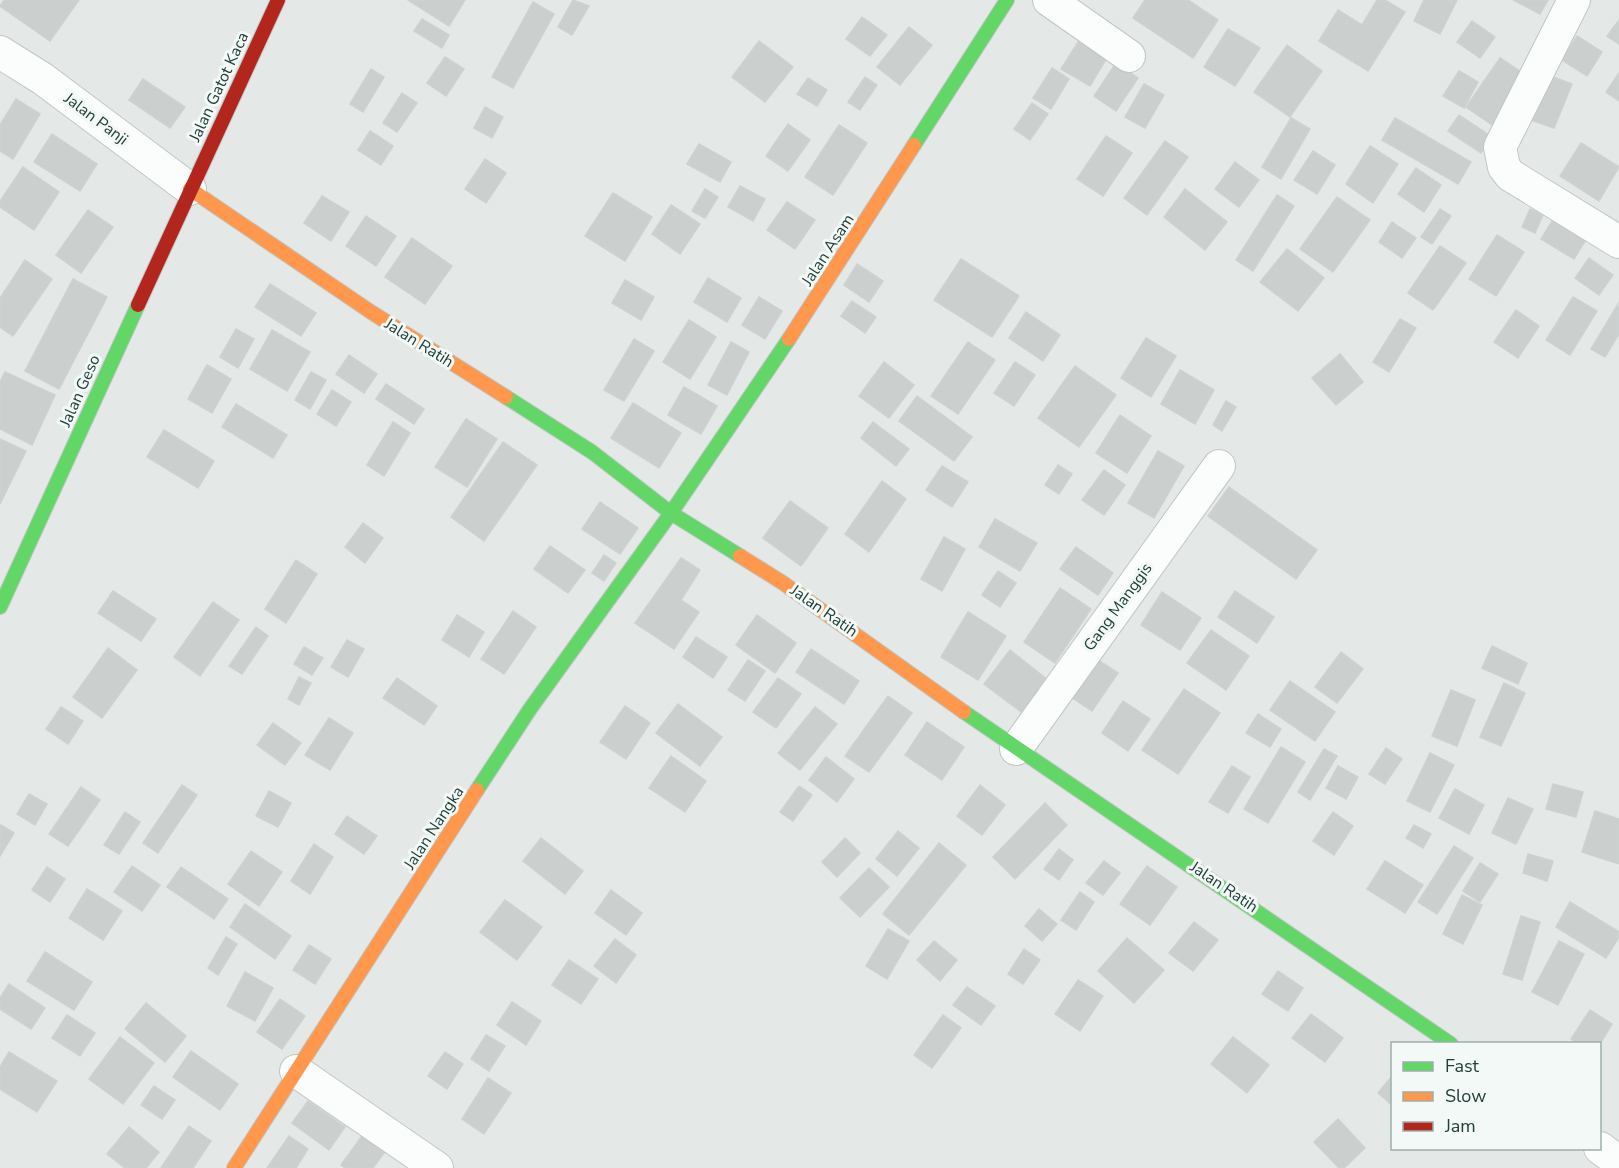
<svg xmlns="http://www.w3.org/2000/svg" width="1619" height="1168" viewBox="0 0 1619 1168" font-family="'Nunito Sans',sans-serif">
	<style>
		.building { fill: #cbd0cf; stroke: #ccd2d1; stroke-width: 1.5 }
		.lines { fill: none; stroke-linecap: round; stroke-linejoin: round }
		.street-casing { stroke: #c1c6c5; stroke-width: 34 }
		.fast-casing { stroke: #bfc7c5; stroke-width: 16 }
		.slow-casing { stroke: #bfc7c5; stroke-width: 16 }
		.jam-casing { stroke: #bfc7c5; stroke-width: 16 }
		.street { stroke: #fbfcfc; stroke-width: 32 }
		.fast { stroke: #63d668; stroke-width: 14 }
		.slow { stroke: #ff974d; stroke-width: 14 }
		.jam { stroke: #b3261e; stroke-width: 14 }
		.labels { text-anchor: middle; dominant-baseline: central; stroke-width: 6; stroke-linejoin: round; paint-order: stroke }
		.street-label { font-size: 16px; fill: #213e39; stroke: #f2f9f6 }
	</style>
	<rect width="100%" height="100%" fill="#e4e9e8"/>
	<g class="building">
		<polygon points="4,0 79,0 50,41 0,6"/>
		<polygon points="408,0 465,0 449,26"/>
		<polygon points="573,0 589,6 572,35 558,27"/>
		<polygon points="1145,0 1188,0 1218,20 1193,58 1133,18"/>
		<polygon points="1377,0 1385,0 1405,12 1368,71 1319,41 1338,10 1362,25"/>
		<polygon points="1424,0 1457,0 1440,34 1414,21"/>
		<polygon points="1513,0 1548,0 1540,14"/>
		<polygon points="533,2 554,14 513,88 492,77"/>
		<polygon points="862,17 887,35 870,56 846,39"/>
		<polygon points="422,19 449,35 442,48 414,31"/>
		<polygon points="1619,20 1619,44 1607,36"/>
		<polygon points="1472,21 1495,37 1480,58 1457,42"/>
		<polygon points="909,27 932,45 900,85 877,67"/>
		<polygon points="1228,29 1260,48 1235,86 1204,67"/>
		<polygon points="1577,36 1602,52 1587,76 1562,60"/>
		<polygon points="1080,39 1108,56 1090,86 1061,69"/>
		<polygon points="759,41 793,67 765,102 732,77"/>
		<polygon points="1287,45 1322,71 1290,117 1254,92"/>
		<polygon points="445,57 464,69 446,96 427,83"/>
		<polygon points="1500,58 1529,77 1495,127 1466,107"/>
		<polygon points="1116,63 1138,78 1116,111 1094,96"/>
		<polygon points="1052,68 1069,79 1051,109 1033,98"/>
		<polygon points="371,69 384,77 363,112 350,104"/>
		<polygon points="1459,71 1478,82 1464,108 1443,96"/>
		<polygon points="1619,73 1619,101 1606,92"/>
		<polygon points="1548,75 1572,84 1554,128 1531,120"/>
		<polygon points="865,77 877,85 860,110 848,102"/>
		<polygon points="808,78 827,90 817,106 797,94"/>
		<polygon points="143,79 185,107 170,128 129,100"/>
		<polygon points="1144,84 1164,95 1145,128 1125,117"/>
		<polygon points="402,93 417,103 397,132 383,123"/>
		<polygon points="16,99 40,114 13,159 0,151 0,125"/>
		<polygon points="1032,103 1048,114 1030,140 1014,129"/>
		<polygon points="485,107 503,117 492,138 474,128"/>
		<polygon points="1459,115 1492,137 1481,153 1448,131"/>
		<polygon points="1291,118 1310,129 1281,179 1262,167"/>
		<polygon points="1395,118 1471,162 1458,184 1382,140"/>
		<polygon points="788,124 810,140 788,171 766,156"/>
		<polygon points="839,125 867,143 833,195 805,177"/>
		<polygon points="370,131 393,146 381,165 358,150"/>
		<polygon points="52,134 97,164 80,191 34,162"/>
		<polygon points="1106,136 1132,153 1103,196 1077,179"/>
		<polygon points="1165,141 1188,157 1147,215 1124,198"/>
		<polygon points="1581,143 1619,167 1599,201 1560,176"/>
		<polygon points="699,144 731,162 720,182 687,164"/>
		<polygon points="1370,146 1398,164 1373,203 1346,184"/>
		<polygon points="1313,151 1335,165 1317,194 1294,180"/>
		<polygon points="485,159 506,173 486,203 465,189"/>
		<polygon points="1235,162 1259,180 1239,207 1215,189"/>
		<polygon points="23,167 59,192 34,230 0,207 0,201"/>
		<polygon points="1416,168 1441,185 1424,212 1398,194"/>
		<polygon points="740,186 765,199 753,221 728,207"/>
		<polygon points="705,189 718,197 705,218 692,211"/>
		<polygon points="1185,189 1227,222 1205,250 1164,217"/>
		<polygon points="613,193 652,217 625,261 585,236"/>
		<polygon points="1277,195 1294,206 1253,271 1236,260"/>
		<polygon points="322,196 349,212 331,241 304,223"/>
		<polygon points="1337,197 1370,220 1333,272 1300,249"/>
		<polygon points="787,202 815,220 795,249 767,230"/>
		<polygon points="671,205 700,224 680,254 652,234"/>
		<polygon points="1440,209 1451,216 1432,244 1421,237"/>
		<polygon points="1530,209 1543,215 1535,233 1522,227"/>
		<polygon points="88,210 113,227 81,273 56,255"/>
		<polygon points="366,216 396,236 376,266 346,246"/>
		<polygon points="1554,218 1587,238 1574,259 1541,239"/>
		<polygon points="1392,222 1416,238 1402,258 1379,242"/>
		<polygon points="1497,235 1524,252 1496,296 1469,279"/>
		<polygon points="412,238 452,266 425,304 385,277"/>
		<polygon points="1440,246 1466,263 1433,310 1408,293"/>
		<polygon points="1287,249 1324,278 1298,311 1260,282"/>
		<polygon points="1589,258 1613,275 1599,295 1575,278"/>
		<polygon points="961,259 1019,296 992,337 934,300"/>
		<polygon points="25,260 52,279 13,336 0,327 0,298"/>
		<polygon points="857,264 883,281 869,302 844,285"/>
		<polygon points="708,278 741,298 727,322 694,302"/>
		<polygon points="73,279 107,297 59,389 25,371"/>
		<polygon points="625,280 654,297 641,320 612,303"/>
		<polygon points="270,284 316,313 301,336 255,307"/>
		<polygon points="759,297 782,311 765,339 742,325"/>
		<polygon points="1573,297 1597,311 1570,355 1546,340"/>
		<polygon points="852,301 876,317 865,333 841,316"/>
		<polygon points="1618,304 1619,334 1605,357 1591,349"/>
		<polygon points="1516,310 1539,326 1518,358 1494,342"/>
		<polygon points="1026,312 1060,335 1043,361 1009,338"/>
		<polygon points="1400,319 1416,328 1389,372 1373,362"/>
		<polygon points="689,320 716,337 690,379 663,362"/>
		<polygon points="236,329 254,339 238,368 220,357"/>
		<polygon points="272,330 310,352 287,391 250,369"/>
		<polygon points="1146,338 1176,356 1151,397 1121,378"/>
		<polygon points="634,339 654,351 624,401 604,390"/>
		<polygon points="731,342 749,352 727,395 708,385"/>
		<polygon points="968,342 995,360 958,414 931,396"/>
		<polygon points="1340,354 1363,382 1336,405 1312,378"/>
		<polygon points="349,355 377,374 364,393 336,374"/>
		<polygon points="884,362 914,385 889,418 859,396"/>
		<polygon points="1015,362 1035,375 1014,406 994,393"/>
		<polygon points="207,365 231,379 212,413 188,399"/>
		<polygon points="1075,366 1116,395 1079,447 1038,418"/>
		<polygon points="1180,370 1214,390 1195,424 1161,404"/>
		<polygon points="5,372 55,395 32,445 0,429 0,382"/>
		<polygon points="311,372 326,380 310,409 295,400"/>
		<polygon points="386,384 424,409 414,424 376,399"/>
		<polygon points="684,387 717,406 701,434 668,415"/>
		<polygon points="332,390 351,402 336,426 317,414"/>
		<polygon points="917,396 972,437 954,461 899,421"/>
		<polygon points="1226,401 1236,407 1222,431 1213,425"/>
		<polygon points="633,403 681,433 659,468 611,438"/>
		<polygon points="236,404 287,435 273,458 222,427"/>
		<polygon points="1120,415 1151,436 1127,473 1096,453"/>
		<polygon points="466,419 497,439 467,487 435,467"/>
		<polygon points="393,422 410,433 384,476 367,465"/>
		<polygon points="873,422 909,449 896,466 861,438"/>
		<polygon points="164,430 214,461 198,488 147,457"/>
		<polygon points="0,439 26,451 0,504"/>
		<polygon points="503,442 537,465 484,541 451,517"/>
		<polygon points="1158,451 1184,466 1154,518 1128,503"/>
		<polygon points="1058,465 1072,474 1059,494 1045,485"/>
		<polygon points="942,466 968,482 952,507 926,490"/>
		<polygon points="1104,470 1125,485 1104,515 1082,500"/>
		<polygon points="882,481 906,499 869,552 845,534"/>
		<polygon points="1229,487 1317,550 1296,579 1208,516"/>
		<polygon points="790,501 828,528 801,566 763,538"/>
		<polygon points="600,502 638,528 620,554 582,529"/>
		<polygon points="995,519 1037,543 1020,571 979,547"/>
		<polygon points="363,523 383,538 365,563 345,547"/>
		<polygon points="944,537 965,549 942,591 921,579"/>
		<polygon points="550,546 585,570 568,593 534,569"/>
		<polygon points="1076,547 1113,573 1098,595 1060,569"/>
		<polygon points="604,555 616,563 604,581 592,573"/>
		<polygon points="681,558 700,570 681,600 699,612 674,649 635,623"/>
		<polygon points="296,560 317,574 286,623 265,609"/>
		<polygon points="998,571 1016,583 1000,607 982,595"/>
		<polygon points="1060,588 1091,609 1055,663 1024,642"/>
		<polygon points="113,591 156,619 141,641 98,613"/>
		<polygon points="1235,591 1274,617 1257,643 1218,617"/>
		<polygon points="1162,592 1201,618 1180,650 1141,625"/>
		<polygon points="213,602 239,620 200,676 174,657"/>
		<polygon points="513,611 536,627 504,674 481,659"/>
		<polygon points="968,612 1006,636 978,680 941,657"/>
		<polygon points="457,615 484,632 469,657 442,640"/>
		<polygon points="757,615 796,643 775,673 736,645"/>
		<polygon points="256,627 268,636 242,674 229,666"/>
		<polygon points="1211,630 1249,656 1226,690 1187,663"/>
		<polygon points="696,637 727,657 713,678 683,657"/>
		<polygon points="347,640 364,649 348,677 331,667"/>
		<polygon points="1492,646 1527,663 1518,684 1482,668"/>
		<polygon points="304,647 323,658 312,675 294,664"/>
		<polygon points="108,648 137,670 102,718 73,697"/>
		<polygon points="811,649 859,681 844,704 796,672"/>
		<polygon points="1010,650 1049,681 1024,714 984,684"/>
		<polygon points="1341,652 1363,669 1337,703 1315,687"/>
		<polygon points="1097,659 1118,673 1092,711 1071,697"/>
		<polygon points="748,660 765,671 745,701 728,690"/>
		<polygon points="299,677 311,683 299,705 288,699"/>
		<polygon points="397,678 437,706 424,725 383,698"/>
		<polygon points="778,678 801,694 776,728 753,712"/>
		<polygon points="1290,681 1335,712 1315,741 1270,710"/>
		<polygon points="1504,683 1525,693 1501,746 1480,737"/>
		<polygon points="1184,689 1220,713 1178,774 1142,750"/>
		<polygon points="1451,690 1475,700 1457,746 1432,736"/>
		<polygon points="888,696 912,713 869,772 845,756"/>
		<polygon points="1123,701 1150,719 1128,751 1102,733"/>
		<polygon points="678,704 722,737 700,766 656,733"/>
		<polygon points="625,706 650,723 626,759 600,742"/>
		<polygon points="61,707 83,721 68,744 46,729"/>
		<polygon points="815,707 837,724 800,770 778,753"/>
		<polygon points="1258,714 1281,729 1270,747 1246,733"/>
		<polygon points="329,718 353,733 330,770 305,755"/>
		<polygon points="927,722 964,747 942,780 905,755"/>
		<polygon points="273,723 301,743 285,765 257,745"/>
		<polygon points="1281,747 1305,762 1268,823 1244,809"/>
		<polygon points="1386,748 1402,759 1385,784 1369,774"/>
		<polygon points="1324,749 1337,756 1310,800 1298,792"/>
		<polygon points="1430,753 1454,765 1430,812 1407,801"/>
		<polygon points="671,756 706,781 685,812 649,788"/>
		<polygon points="826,757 854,779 837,802 809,780"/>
		<polygon points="1232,766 1250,777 1228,813 1209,802"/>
		<polygon points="1338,766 1358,777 1346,799 1326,788"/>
		<polygon points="1553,784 1583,792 1576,817 1546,809"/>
		<polygon points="182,785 197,795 158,853 143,843"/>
		<polygon points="980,785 1005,805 982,835 957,816"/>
		<polygon points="799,786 812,795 793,821 780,812"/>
		<polygon points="81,787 100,800 68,846 49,834"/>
		<polygon points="1455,789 1484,805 1469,834 1439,818"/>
		<polygon points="269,791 291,803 278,827 256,816"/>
		<polygon points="29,794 47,804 35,825 17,814"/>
		<polygon points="1508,798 1533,809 1516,844 1492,833"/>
		<polygon points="1045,803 1067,825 1015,879 993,857"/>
		<polygon points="1595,811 1619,819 1619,864 1582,852"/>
		<polygon points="125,812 140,822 119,854 104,845"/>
		<polygon points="1333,812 1353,826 1334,855 1313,841"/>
		<polygon points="347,816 377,836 364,854 335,834"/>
		<polygon points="1,825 14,833 0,856 0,827"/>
		<polygon points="1414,825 1431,834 1423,848 1406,838"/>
		<polygon points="898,831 919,848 897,876 876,859"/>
		<polygon points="541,838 583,871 565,894 523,861"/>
		<polygon points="845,838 860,853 837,877 822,862"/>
		<polygon points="939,843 966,865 909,935 883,914"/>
		<polygon points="314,844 333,857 310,894 291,881"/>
		<polygon points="1454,846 1473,858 1437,914 1418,902"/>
		<polygon points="1059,849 1073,860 1059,880 1044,869"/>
		<polygon points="251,851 282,872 259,906 228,884"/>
		<polygon points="1528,854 1553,861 1547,881 1523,873"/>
		<polygon points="1104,861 1120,873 1103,895 1086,883"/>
		<polygon points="1385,861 1423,885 1405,913 1367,889"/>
		<polygon points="1480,863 1498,874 1480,902 1463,891"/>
		<polygon points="132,866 160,885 142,911 114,892"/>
		<polygon points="1147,866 1177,887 1150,925 1120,904"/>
		<polygon points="47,867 65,879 50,902 32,890"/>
		<polygon points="181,867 228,899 214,919 167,887"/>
		<polygon points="869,868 889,887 860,917 840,898"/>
		<polygon points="87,889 122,911 103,940 69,918"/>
		<polygon points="611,890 642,913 626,935 595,913"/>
		<polygon points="1080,892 1094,902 1076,930 1061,920"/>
		<polygon points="1462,895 1482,905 1463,944 1443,934"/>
		<polygon points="505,900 542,927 517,960 480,932"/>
		<polygon points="1570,902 1619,932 1619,937 1606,958 1556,927"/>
		<polygon points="245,904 291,936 275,959 230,927"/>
		<polygon points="1039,909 1057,924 1042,941 1025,926"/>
		<polygon points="1521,916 1540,922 1522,980 1503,974"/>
		<polygon points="1194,922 1218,940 1193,971 1169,953"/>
		<polygon points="888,929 909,941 887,979 866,966"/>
		<polygon points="226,937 237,944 218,975 208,968"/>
		<polygon points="1127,938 1164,970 1134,1003 1098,971"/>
		<polygon points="615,939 636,955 616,983 594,966"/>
		<polygon points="934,941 957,960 940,981 917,960"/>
		<polygon points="1559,941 1584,954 1558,1005 1532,992"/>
		<polygon points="309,945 331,959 315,984 293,970"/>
		<polygon points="1024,949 1040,960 1023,984 1008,974"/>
		<polygon points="45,952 92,982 74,1010 27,981"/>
		<polygon points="569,960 598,979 581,1004 552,985"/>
		<polygon points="1278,971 1303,988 1288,1011 1262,994"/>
		<polygon points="245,972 273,988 255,1021 227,1006"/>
		<polygon points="1078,980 1103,996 1080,1031 1055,1014"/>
		<polygon points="9,984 45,1008 31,1029 0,1009 0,998"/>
		<polygon points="967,987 995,1006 981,1025 953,1005"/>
		<polygon points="280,999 305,1016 282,1049 257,1032"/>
		<polygon points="512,1002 541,1021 526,1045 497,1025"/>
		<polygon points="146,1003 186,1036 165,1062 125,1029"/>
		<polygon points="1590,1010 1612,1024 1600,1044 1578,1044 1571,1039"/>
		<polygon points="1311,1014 1343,1038 1325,1062 1292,1038"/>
		<polygon points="67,1015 95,1033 80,1056 52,1038"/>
		<polygon points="943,1015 961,1028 932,1068 914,1055"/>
		<polygon points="486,1035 505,1046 489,1071 471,1059"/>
		<polygon points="120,1037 154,1063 123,1104 89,1079"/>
		<polygon points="1233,1037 1269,1065 1247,1093 1211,1064"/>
		<polygon points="191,1051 238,1084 220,1110 173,1077"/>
		<polygon points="9,1052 57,1081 37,1112 0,1089 0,1067"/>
		<polygon points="445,1052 463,1064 447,1089 428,1076"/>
		<polygon points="1392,1076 1392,1105 1378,1093"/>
		<polygon points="488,1078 511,1093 484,1134 462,1119"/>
		<polygon points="154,1086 175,1100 162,1119 141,1105"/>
		<polygon points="308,1101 345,1127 329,1150 292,1123"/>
		<polygon points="1338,1119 1365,1148 1344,1168 1339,1168 1314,1142"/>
		<polygon points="189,1126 211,1141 193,1168 161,1168"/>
		<polygon points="129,1127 159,1152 146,1168 125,1168 107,1154"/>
		<polygon points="364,1133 387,1149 373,1168 345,1168 341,1165"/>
		<polygon points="289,1136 308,1149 296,1168 267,1168"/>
	</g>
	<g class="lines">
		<defs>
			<g id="street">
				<polyline points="1049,0 1129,56"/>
				<polyline points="1574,0 1500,147 1504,167 1510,175 1619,242"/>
				<polyline points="0,52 43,79 190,189"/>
				<polyline points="1016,749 1219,466"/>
				<polyline points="296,1071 437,1168"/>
				<polyline points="1600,1148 1619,1162"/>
			</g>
			<g id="fast">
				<polyline points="914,145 1007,0"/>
				<polyline points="506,397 592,452 671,513 740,556"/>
				<polyline points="0,607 138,305"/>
				<polyline points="964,712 1451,1044"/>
				<polyline points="477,790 530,709 671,513 789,339"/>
			</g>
			<g id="slow">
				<polyline points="190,189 371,312 506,397"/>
				<polyline points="789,339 914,145"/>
				<polyline points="740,556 783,583 964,712"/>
				<polyline points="234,1168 477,790"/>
			</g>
			<polyline id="jam" points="138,305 278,0"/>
		</defs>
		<use href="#street" class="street-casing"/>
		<use href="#fast" class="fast-casing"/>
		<use href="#slow" class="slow-casing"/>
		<use href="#jam" class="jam-casing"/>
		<use href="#street" class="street"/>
		<use href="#fast" class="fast"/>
		<use href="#slow" class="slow"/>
		<use href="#jam" class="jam"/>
	</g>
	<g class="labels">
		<g class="street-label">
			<text transform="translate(219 87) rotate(-65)">Jalan Gatot Kaca</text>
			<text transform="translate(96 119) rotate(37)">Jalan Panji</text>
			<text transform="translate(828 250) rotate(-57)">Jalan Asam</text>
			<text transform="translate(419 343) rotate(32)">Jalan Ratih</text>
			<text transform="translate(80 391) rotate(-66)">Jalan Geso</text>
			<text transform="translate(1118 607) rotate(-54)">Gang Manggis</text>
			<text transform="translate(824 611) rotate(35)">Jalan Ratih</text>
			<text transform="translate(434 828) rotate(-57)">Jalan Nangka</text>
			<text transform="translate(1224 887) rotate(34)">Jalan Ratih</text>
		</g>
	</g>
	<rect x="1391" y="1042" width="210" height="108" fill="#f2f9f6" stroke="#9eaeaa" stroke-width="1.5"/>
	<rect x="1403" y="1062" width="30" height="9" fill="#63d668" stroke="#9eaeaa" stroke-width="1.5"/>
	<text x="1445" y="1072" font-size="18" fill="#213e39">Fast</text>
	<rect x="1403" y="1092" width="30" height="9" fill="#ff974d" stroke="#9eaeaa" stroke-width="1.5"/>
	<text x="1445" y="1102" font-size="18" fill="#213e39">Slow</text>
	<rect x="1403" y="1122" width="30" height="9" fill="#b3261e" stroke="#9eaeaa" stroke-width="1.5"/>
	<text x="1445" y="1132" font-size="18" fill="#213e39">Jam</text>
</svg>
